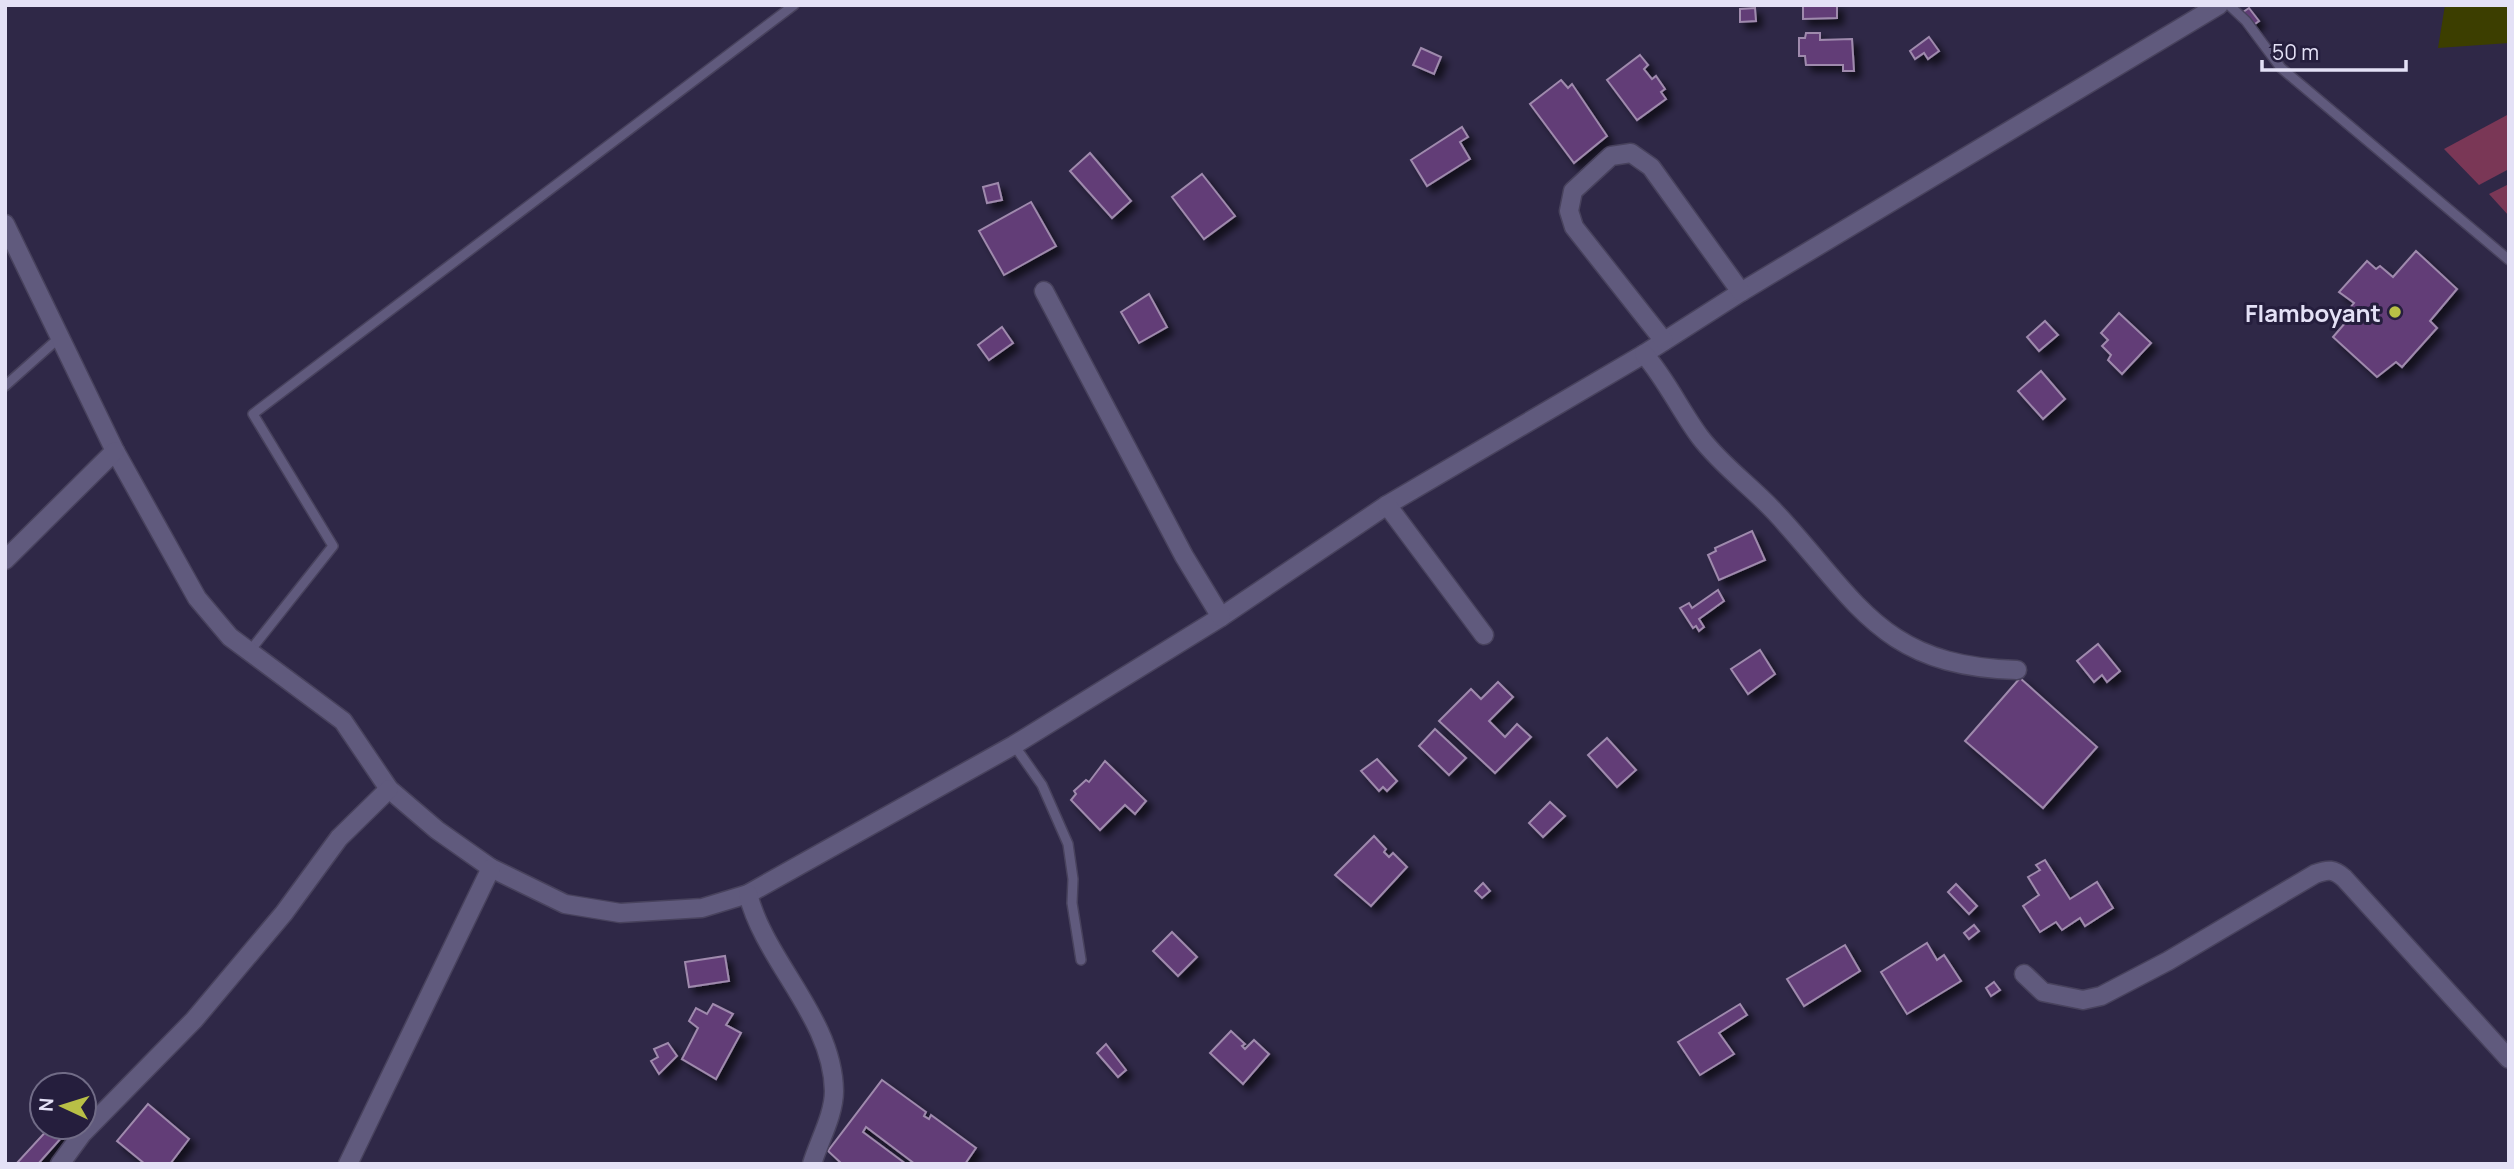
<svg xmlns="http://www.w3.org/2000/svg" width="2514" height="1169" viewBox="0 0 2514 1169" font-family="Manrope,sans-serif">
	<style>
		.green { fill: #3c3e00 }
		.water { fill: #7a3756 }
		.building { fill: #623d77; stroke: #9f8aad; stroke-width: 2; filter: url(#shadow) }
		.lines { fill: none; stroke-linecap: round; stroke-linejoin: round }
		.service-casing { stroke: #48425d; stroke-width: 12 }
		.minor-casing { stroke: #48425d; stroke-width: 21 }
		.service { stroke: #605a7d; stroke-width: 9 }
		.minor { stroke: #605a7d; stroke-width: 18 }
		.poi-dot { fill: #b9c046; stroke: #251e3d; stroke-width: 2.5 }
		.labels { text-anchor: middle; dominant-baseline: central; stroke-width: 6; stroke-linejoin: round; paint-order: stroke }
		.poi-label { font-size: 24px; font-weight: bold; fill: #e4e1f6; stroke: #251e3d; text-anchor: end }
	</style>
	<defs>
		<filter id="shadow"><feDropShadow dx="6" dy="6" stdDeviation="3.5" flood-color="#0009"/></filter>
	</defs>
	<rect width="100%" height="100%" fill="#2f2847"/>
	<polygon class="green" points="2445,5 2509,5 2509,43 2438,48"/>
	<g class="water">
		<polygon points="2509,114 2509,169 2479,185 2444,149"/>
		<polygon points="2509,184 2509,216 2489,194"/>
	</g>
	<g class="building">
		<polygon points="1803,5 1837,5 1837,18 1803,19"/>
		<polygon points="1755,8 1756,21 1740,22 1740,9"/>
		<polygon points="2249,8 2259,21 2248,29 2240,14"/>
		<polygon points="1806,33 1820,33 1820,40 1852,39 1854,71 1843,71 1843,65 1806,65 1805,56 1799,56 1799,38 1805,38"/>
		<polygon points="1929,37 1939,51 1928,59 1924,53 1915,59 1910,51"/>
		<polygon points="1421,48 1441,57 1434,74 1413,65"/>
		<polygon points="1640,55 1648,65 1644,69 1652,79 1656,76 1665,89 1661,92 1666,99 1637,120 1607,80"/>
		<polygon points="1561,80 1568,88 1572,84 1607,136 1574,163 1530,104"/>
		<polygon points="1462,127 1468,137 1460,142 1470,159 1427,186 1411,160"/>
		<polygon points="1090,153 1131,201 1112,218 1070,171"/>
		<polygon points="1202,174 1235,216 1204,239 1172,197"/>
		<polygon points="998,183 1002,200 987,203 983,187"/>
		<polygon points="1031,202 1056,246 1004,275 979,231"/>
		<polygon points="2416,251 2457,289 2430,321 2437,328 2402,367 2396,362 2377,377 2333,337 2352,315 2350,308 2354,303 2339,292 2367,261 2376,269 2380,266 2393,277"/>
		<polygon points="1149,294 1167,327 1139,343 1121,312"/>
		<polygon points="2119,313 2151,343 2122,374 2108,360 2111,355 2102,346 2108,340 2101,333"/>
		<polygon points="2045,321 2058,335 2039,351 2027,337"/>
		<polygon points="1002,327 1013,343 989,360 978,345"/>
		<polygon points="2041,371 2065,399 2043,419 2018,391"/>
		<polygon points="1752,531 1765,560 1719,580 1708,555 1716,551 1715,548"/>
		<polygon points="1718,590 1724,601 1699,619 1704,627 1699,631 1696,626 1693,628 1680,608 1689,603 1692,608"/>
		<polygon points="2098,644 2120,671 2107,682 2102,675 2094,682 2077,661"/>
		<polygon points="1760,650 1775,674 1748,694 1731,669"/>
		<polygon points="2020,678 2097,747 2043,808 1965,741"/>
		<polygon points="1498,682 1513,697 1489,721 1505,737 1517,724 1531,737 1495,773 1439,721 1471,689 1481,699"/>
		<polygon points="1435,729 1466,758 1449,775 1419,746"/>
		<polygon points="1607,738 1636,770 1617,787 1588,755"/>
		<polygon points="1377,759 1397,781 1387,791 1383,787 1379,791 1361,771"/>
		<polygon points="1105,761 1146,801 1135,814 1125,805 1100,830 1071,800 1076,794 1074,791 1086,780 1089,782"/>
		<polygon points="1550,802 1565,816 1543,837 1529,823"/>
		<polygon points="1374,836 1386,849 1384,852 1389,857 1393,853 1407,867 1371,906 1335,875"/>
		<polygon points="2045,860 2070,899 2097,882 2113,908 2085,926 2080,918 2062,930 2056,922 2040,932 2023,906 2039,895 2028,877 2040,870 2036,865"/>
		<polygon points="1483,883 1490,891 1482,898 1475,891"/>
		<polygon points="1956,884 1977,906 1969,914 1948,892"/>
		<polygon points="1974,925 1979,931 1969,939 1964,933"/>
		<polygon points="1172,932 1197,957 1178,976 1153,951"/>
		<polygon points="1927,943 1937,960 1944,955 1961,981 1907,1014 1881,972"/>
		<polygon points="1845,945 1860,971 1804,1006 1787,979"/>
		<polygon points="725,956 729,981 689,987 685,962"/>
		<polygon points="1994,982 2000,990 1991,996 1986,988"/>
		<polygon points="713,1004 733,1014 726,1025 741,1033 716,1079 682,1059 698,1028 689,1021 696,1008 707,1014"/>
		<polygon points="1740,1004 1747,1015 1719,1033 1734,1054 1700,1075 1678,1042"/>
		<polygon points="1231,1031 1245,1044 1242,1046 1245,1049 1254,1040 1269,1054 1243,1084 1210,1053"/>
		<polygon points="668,1043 677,1056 659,1074 651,1061 658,1057 654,1049"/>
		<polygon points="1106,1044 1126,1070 1118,1077 1097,1053"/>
		<polygon points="882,1080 926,1112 924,1116 929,1119 931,1115 976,1148 965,1164 915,1164 866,1127 863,1132 906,1164 842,1164 828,1151"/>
		<polygon points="148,1104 189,1139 170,1164 145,1164 117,1141"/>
		<polygon points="50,1127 71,1127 38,1164 16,1164"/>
	</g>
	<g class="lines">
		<defs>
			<g id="service">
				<polyline points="2229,5 2246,21 2281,68 2509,260"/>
				<polyline points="5,386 60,337"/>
				<polyline points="249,652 333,546 253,414 794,5"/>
				<polyline points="1014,745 1042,785 1068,844 1073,879 1072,903 1081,960"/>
			</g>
			<g id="minor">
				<polyline points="5,224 115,451 197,598 230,637 343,721 389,789 437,830 491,868 565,904 620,913 702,908 748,894 1014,745 1221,617 1387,505 1644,354 1741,292 2219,5"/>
				<polyline points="1044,291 1184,556 1221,617"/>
				<polyline points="1664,341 1574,227 1569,211 1573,191 1611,156 1631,153 1651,167 1741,292"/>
				<path d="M1644,354C1666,379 1680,410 1700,437C1722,466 1751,486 1775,512C1858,601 1880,666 2017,670"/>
				<polyline points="1387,505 1484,635"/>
				<polyline points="5,560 115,451"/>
				<path d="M748,894C765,962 833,1018 834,1091C834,1115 819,1141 812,1164"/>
				<path d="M2024,974L2043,992L2083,1000L2101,996L2168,961L2315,874C2328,869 2334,869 2344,878L2509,1059"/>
				<polyline points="60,1164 82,1134 194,1020 284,913 339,838 389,789"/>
				<polyline points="348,1164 491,868"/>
			</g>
		</defs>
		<use href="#service" class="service-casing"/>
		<use href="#minor" class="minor-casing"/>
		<use href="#service" class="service"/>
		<use href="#minor" class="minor"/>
	</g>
	<circle class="poi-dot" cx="2395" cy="312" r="7"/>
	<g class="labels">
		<g class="poi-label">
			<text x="2381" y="312">Flamboyant</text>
		</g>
	</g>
	<rect width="2514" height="1169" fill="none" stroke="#e4e1f6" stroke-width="14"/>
	<g transform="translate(63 1106) rotate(274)"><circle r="33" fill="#251e3d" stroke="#716c87" stroke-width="2"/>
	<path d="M0-5L12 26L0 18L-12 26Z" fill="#b9c046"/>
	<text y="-10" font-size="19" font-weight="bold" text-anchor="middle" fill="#e4e1f6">N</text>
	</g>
	<path d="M2262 60v10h144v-10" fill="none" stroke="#e4e1f6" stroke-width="3.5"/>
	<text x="2272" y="60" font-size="21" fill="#e4e1f6" stroke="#251e3d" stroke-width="5" paint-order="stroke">50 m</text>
</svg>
